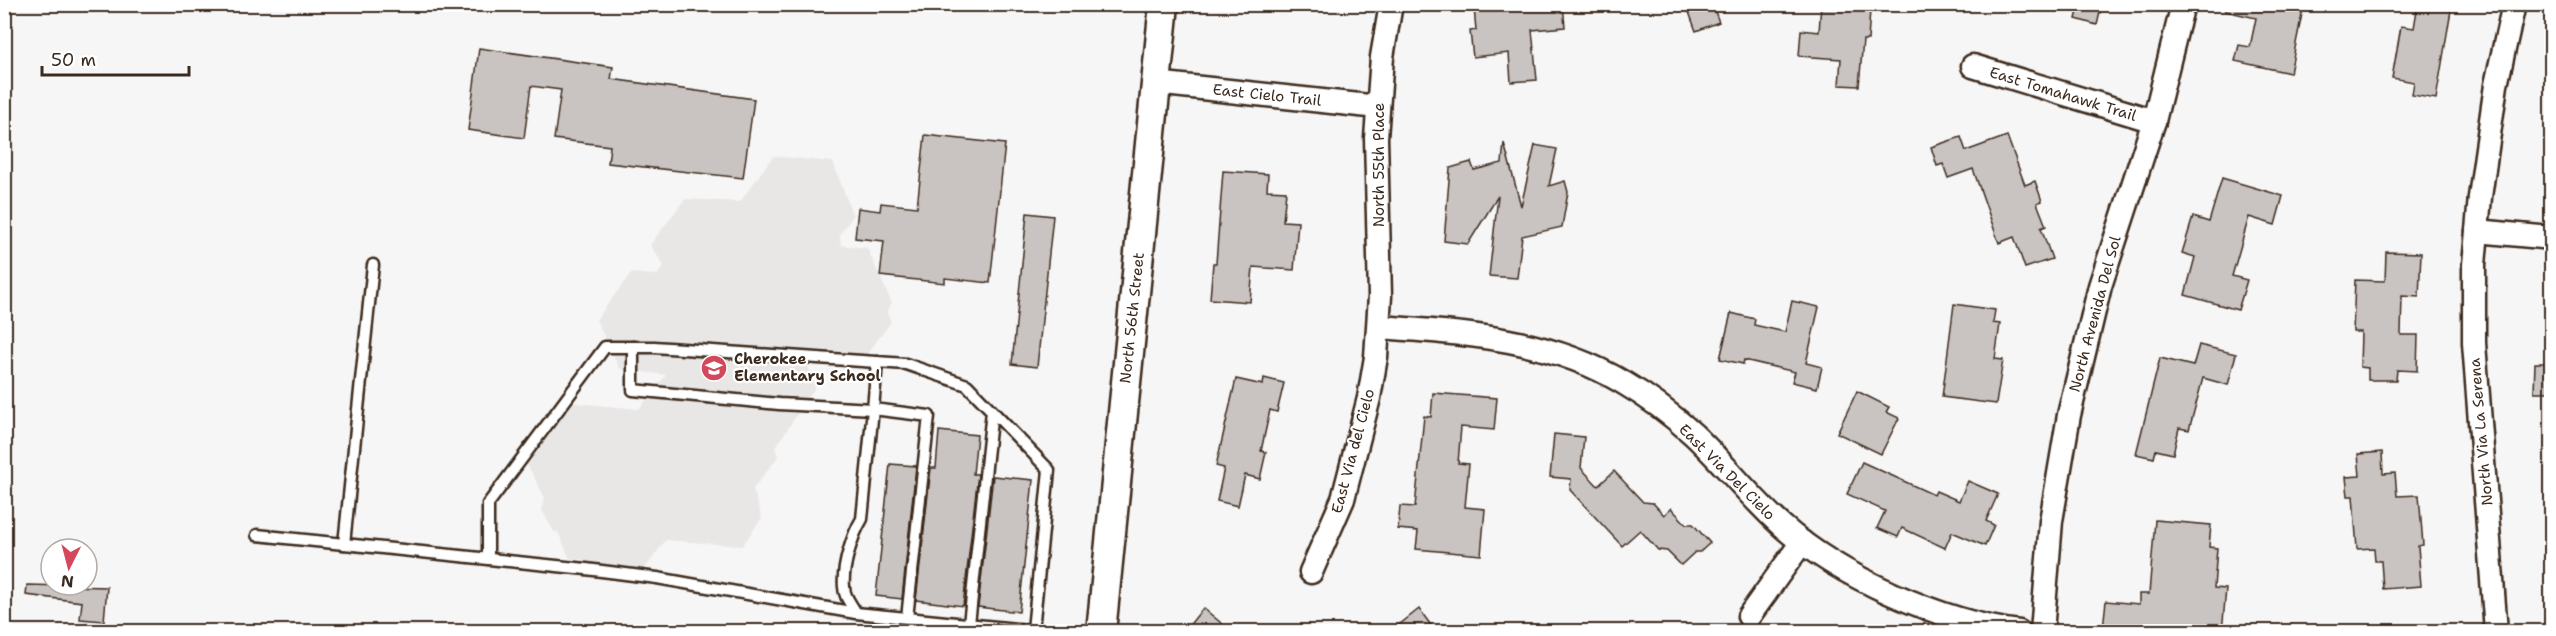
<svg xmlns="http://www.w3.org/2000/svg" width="2556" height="636" viewBox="0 0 2556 636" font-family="'Shantell Sans',sans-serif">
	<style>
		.built { fill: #e9e7e6 }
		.building { fill: #c9c3c1; stroke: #3b2a1e; stroke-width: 1.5 }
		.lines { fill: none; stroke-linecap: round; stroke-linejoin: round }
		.service-casing { stroke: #3b2a1e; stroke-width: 15 }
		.minor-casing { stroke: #3b2a1e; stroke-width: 27 }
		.tertiary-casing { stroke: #3b2a1e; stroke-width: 33 }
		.service { stroke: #fff; stroke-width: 10 }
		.minor { stroke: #fff; stroke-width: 22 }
		.tertiary { stroke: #fff; stroke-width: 28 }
		.labels { text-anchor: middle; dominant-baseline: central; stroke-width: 4.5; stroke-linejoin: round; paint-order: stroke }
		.street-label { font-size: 15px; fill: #3b2a1e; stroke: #fff }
		.poi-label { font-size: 15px; font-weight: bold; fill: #3b2a1e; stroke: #fff; text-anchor: start }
	</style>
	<rect width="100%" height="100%" fill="#f7f6f6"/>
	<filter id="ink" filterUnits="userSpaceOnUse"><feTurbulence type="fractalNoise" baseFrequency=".0167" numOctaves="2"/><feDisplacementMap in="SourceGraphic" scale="12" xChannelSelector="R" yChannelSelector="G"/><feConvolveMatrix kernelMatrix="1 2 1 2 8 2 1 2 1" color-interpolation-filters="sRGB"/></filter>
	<g filter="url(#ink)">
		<polygon class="built" points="773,156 833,162 853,216 840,234 841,245 867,248 892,303 887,312 891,322 862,361 818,356 808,366 816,386 775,448 778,457 753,489 762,518 742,546 666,540 637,579 588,575 581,559 570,559 558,532 554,532 541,509 545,498 520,451 556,401 639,409 666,375 620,369 596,320 631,273 657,275 664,266 650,245 685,199 740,202"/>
		<g class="building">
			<polygon points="1541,4 1563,4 1565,27 1532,30 1537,80 1511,82 1509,53 1473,57 1470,31 1476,30 1474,8"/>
			<polygon points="1686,4 1712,4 1719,22 1696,31"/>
			<polygon points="1821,4 1851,4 1850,8 1870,10 1868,40 1863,40 1859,86 1839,85 1841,59 1799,56 1801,30 1819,32"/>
			<polygon points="2080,4 2102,4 2097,25 2076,19"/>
			<polygon points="2226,4 2304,4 2290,73 2235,61 2239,45 2250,47 2256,18 2225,11"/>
			<polygon points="2418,4 2452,4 2436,99 2412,95 2414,82 2392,78 2401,26 2414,28"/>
			<polygon points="479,48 613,67 611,79 754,99 743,178 608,163 610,146 554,139 561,90 531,86 524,138 468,130"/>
			<polygon points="925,135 1005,144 990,283 945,278 945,283 880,276 884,241 855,238 858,208 880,211 881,203 917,207"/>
			<polygon points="2007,136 2025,185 2035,181 2042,201 2037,203 2046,226 2041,228 2052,259 2025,268 2014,237 1999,243 1973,169 1948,178 1943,164 1937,166 1931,147 1961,137 1966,151"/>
			<polygon points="1504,143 1521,206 1535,145 1557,149 1549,186 1565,181 1568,192 1562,227 1522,236 1517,278 1489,276 1498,196 1468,244 1444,241 1450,168 1471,162 1474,170 1502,163"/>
			<polygon points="1223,171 1268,174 1267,190 1286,191 1283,221 1298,222 1294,270 1253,267 1250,302 1210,299 1213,263 1216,263"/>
			<polygon points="2222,178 2283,196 2275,225 2249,217 2232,276 2247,280 2238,310 2185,295 2195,257 2182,253 2193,217 2209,222"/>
			<polygon points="1027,213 1053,216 1037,367 1012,364"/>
			<polygon points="2386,252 2421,253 2419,297 2402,296 2401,335 2418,335 2417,371 2397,370 2396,380 2368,380 2368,368 2360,367 2361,332 2353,332 2355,280 2385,281"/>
			<polygon points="1792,301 1819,307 1806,363 1822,367 1817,388 1792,382 1795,372 1744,360 1743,364 1720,359 1731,313 1755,319 1754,325 1785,332"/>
			<polygon points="1954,304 1995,310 1993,323 2000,324 1995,359 2003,360 1996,404 1942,397"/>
			<polygon points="2199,345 2236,354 2228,385 2203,378 2189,430 2179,428 2173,454 2156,450 2154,458 2136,454 2160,358 2193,366"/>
			<polygon points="2535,363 2552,363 2552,392 2534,392"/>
			<polygon points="1264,378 1284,383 1277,412 1270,410 1261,451 1266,452 1260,479 1245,475 1238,506 1217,501 1224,468 1216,466 1236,379 1263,385"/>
			<polygon points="1857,391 1889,407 1886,412 1899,418 1881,454 1837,433"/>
			<polygon points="1433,393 1497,398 1494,430 1461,427 1458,463 1469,464 1465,507 1485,509 1481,555 1416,549 1418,531 1398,529 1400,506 1415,507 1424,416 1431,417"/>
			<polygon points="939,431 977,435 973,474 978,474 963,606 916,600 931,468 936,468"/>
			<polygon points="1554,434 1584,437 1581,468 1598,486 1614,471 1643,502 1653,503 1664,515 1671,508 1686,524 1693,524 1710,543 1700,552 1695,552 1681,565 1667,551 1658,550 1640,530 1622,546 1570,490 1571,479 1550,477"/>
			<polygon points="2382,452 2383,474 2395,473 2397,496 2419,495 2423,545 2418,546 2421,586 2383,589 2381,561 2375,561 2374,548 2357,549 2353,496 2348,496 2346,477 2360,476 2358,454"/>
			<polygon points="1862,462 1934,495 1936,491 1959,501 1968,481 1998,494 1986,521 1994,525 1985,546 1952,532 1945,548 1902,528 1898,537 1877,528 1885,511 1847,494"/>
			<polygon points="890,464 916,466 902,599 876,596"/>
			<polygon points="993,476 1033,480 1019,612 978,607"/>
			<polygon points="2155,520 2211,525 2209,547 2217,548 2214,588 2226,589 2222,632 2139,632 2103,628 2106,601 2139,604 2139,594 2149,594"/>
			<polygon points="27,585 107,587 104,621 80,619 82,602 26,595"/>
			<polygon points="1203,608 1232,632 1184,632"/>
			<polygon points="1419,609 1436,632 1390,632"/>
		</g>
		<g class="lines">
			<defs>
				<g id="service">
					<path d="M633,347V390L779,404L873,409L862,519C852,535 842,568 844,587C844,597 852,605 856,613"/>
					<polyline points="877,362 873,409 929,416 907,618"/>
					<polyline points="257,535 586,569 657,578 856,613 1047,632"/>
					<polyline points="344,544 373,265"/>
					<polyline points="488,559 488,504 605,347 654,347 906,364 967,385 1049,470 1033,630"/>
					<polyline points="969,624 992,411"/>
				</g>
				<g id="minor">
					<polyline points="1973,66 2154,121"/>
					<polyline points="1155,83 1378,107"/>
					<polyline points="2477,231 2552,238"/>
					<path d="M1379,327C1463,333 1550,338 1624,383C1648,397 1672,415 1693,434C1724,463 1750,497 1781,525C1839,577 1942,622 2019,632"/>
					<polyline points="1311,572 1343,499 1369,398 1376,357 1380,296 1376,138 1382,57 1391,4"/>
					<polyline points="1749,616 1802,542"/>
					<polyline points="2042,632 2051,521 2069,415 2100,286 2154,121 2183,4"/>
					<polyline points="2496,632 2474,343 2474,265 2480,197 2496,85 2514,4"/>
				</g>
				<polyline id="tertiary" points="1101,632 1164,4"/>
			</defs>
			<use href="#service" class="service-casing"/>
			<use href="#minor" class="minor-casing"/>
			<use href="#tertiary" class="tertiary-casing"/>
			<use href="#service" class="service"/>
			<use href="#minor" class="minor"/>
			<use href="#tertiary" class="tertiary"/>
		</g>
	</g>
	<defs>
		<symbol id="school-disc" viewBox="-11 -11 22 22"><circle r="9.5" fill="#d1495b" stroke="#fff"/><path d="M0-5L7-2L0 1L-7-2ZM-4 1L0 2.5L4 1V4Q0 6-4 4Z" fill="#fff"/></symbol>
	</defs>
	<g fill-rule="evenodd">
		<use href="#school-disc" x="699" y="353" width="30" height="30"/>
	</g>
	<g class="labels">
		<g class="street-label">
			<text transform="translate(2063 94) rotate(17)">East Tomahawk Trail</text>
			<text transform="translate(1267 95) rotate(6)">East Cielo Trail</text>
			<text transform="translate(1379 165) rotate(-90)">North 55th Place</text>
			<text transform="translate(2095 314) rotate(-75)">North Avenida Del Sol</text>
			<text transform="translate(1132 318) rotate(-84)">North 56th Street</text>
			<text transform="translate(2481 432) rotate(-95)">North Via La Serena</text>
			<text transform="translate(1353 451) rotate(-75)">East Via del Cielo</text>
			<text transform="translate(1727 472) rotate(45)">East Via Del Cielo</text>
		</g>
		<g class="poi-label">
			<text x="734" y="359">Cherokee<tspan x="734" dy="17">Elementary School</tspan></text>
		</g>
	</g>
	<rect width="2556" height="636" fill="none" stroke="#fff" stroke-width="24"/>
	<rect x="12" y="12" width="2532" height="612" fill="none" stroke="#3b2a1e" stroke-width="2" filter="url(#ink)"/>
	<g transform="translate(69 567) rotate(186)"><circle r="28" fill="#ffffff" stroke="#b1aaa5" stroke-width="1.5"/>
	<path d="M0-4.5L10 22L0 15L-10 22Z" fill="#d1495b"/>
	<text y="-9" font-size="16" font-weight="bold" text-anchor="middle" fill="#3b2a1e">N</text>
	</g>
	<path d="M42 66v9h147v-9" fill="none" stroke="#3b2a1e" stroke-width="3"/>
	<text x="51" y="66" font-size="18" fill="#3b2a1e" stroke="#ffffff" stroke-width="4.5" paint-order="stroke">50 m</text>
</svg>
